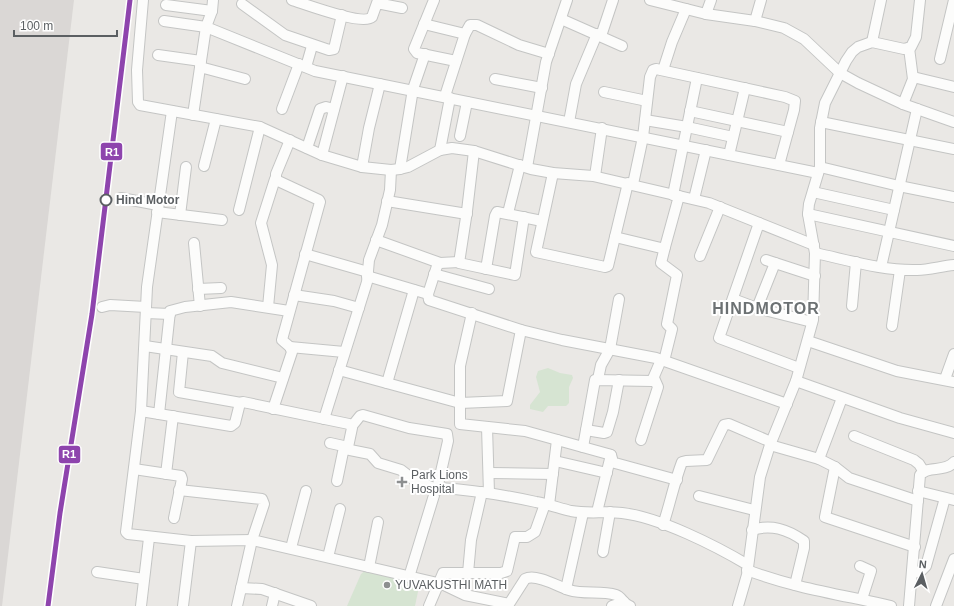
<svg xmlns="http://www.w3.org/2000/svg" width="954" height="606" viewBox="0 0 954 606" font-family="Helvetica,sans-serif">
	<style>
		.industrial { fill: #dad7d5 }
		.green { fill: #d6e4d2 }
		.lines { fill: none; stroke-linecap: round; stroke-linejoin: round }
		.minor-casing { stroke: #c4c5c4; stroke-width: 12 }
		.minor { stroke: #fcfcfb; stroke-width: 10 }
		.rail-1-casing { stroke: #fff; stroke-width: 8 }
		.rail-1 { stroke: #8e44ad; stroke-width: 5 }
		.stop-dot { fill: #fff; stroke: #5b5f62; stroke-width: 2 }
		.poi-dot { fill: #8d8f90; stroke: #fff; stroke-width: 1.5 }
		.labels { text-anchor: middle; dominant-baseline: central; stroke-width: 4; stroke-linejoin: round; paint-order: stroke }
		.stop-label { font-size: 12px; font-weight: bold; fill: #5b5f62; stroke: #fff; text-anchor: start }
		.poi-label { font-size: 12px; fill: #5b5f62; stroke: #fff; text-anchor: start }
		.district-label { font-size: 16px; font-weight: bold; letter-spacing: 1px; fill: #6c7173; stroke: #fff }
		.line-badge { stroke: #fff; stroke-width: 1.5 }
		.badge-label { font-size: 11px; text-anchor: middle; font-weight: bold; fill: #fff }
	</style>
	<rect width="100%" height="100%" fill="#eae8e5"/>
	<polygon class="industrial" points="0,0 74,0 2,606 0,606"/>
	<g class="green">
		<polygon points="548,368 560,373 572,375 573,378 569,387 569,403 566,406 548,406 543,412 530,409 530,405 540,392 536,377 538,371"/>
		<polygon points="366,570 420,582 415,606 347,606 361,574"/>
	</g>
	<g class="lines">
		<defs>
			<g id="minor">
				<polyline points="143,0 137,70 138,102 140,105 260,127 322,155 362,167 391,170 400,169 408,167 440,150 452,148 474,151 531,169 553,173 593,176 709,203 814,245"/>
				<path d="M292,0C305,4 363,26 372,17L377,3L402,8"/>
				<polyline points="434,0 414,49 417,53 456,61"/>
				<polyline points="650,0 706,14 755,21 784,28 804,39 840,73 858,83 903,104 954,122"/>
				<polyline points="242,4 285,35 329,50 334,49 342,15"/>
				<polyline points="166,5 212,11"/>
				<polyline points="706,14 711,0"/>
				<polyline points="561,19 622,46"/>
				<polyline points="164,21 206,27 315,71 818,173"/>
				<polyline points="755,21 761,0"/>
				<polyline points="424,24 465,34"/>
				<polyline points="601,36 613,0"/>
				<polyline points="872,42 881,0"/>
				<polyline points="158,55 201,61"/>
				<polyline points="940,59 954,0"/>
				<polyline points="200,67 245,79"/>
				<polyline points="306,67 312,46"/>
				<polyline points="663,70 672,42 686,9"/>
				<polyline points="913,77 954,87"/>
				<polyline points="495,79 542,88"/>
				<polyline points="604,92 647,101"/>
				<polyline points="445,96 465,34 470,25 477,25 519,45 549,54"/>
				<polyline points="903,104 913,79 909,48"/>
				<polyline points="282,109 299,64"/>
				<polyline points="172,111 147,287 141,411 126,532 128,534 191,541 252,540 237,606"/>
				<polyline points="690,111 788,132"/>
				<polyline points="193,115 206,27 212,11 213,0"/>
				<polyline points="645,120 687,127 733,137"/>
				<polyline points="569,122 576,84 597,34"/>
				<polyline points="821,122 954,149"/>
				<polyline points="460,136 467,102"/>
				<polyline points="307,148 320,109 326,107 334,109"/>
				<polyline points="440,150 450,98"/>
				<polyline points="474,151 467,211 459,263 515,275 524,217"/>
				<polyline points="322,155 343,76"/>
				<polyline points="729,155 745,88"/>
				<polyline points="204,166 216,119"/>
				<polyline points="362,167 369,128 380,84"/>
				<polyline points="527,167 546,62 567,0"/>
				<polyline points="820,167 899,186 954,197"/>
				<polyline points="400,169 413,89 425,54"/>
				<polyline points="553,173 536,252 605,267 608,266 628,183"/>
				<polyline points="595,176 602,128"/>
				<polyline points="633,184 643,137 650,77 653,70 656,69 785,97 795,101 794,110 779,165"/>
				<polyline points="813,192 894,210"/>
				<polyline points="673,195 697,78"/>
				<polyline points="121,198 158,205"/>
				<polyline points="694,199 706,150"/>
				<polyline points="387,201 467,214"/>
				<polyline points="239,210 260,127"/>
				<polyline points="157,212 222,220"/>
				<polyline points="508,213 520,165"/>
				<polyline points="808,214 954,246"/>
				<polyline points="180,215 186,167"/>
				<polyline points="759,223 719,338 799,368"/>
				<polyline points="615,237 661,248 665,247 679,196"/>
				<polyline points="376,240 440,263"/>
				<polyline points="194,243 200,306"/>
				<path d="M815,253C848,260 883,271 917,270C929,270 942,266 954,265"/>
				<polyline points="305,254 368,272"/>
				<polyline points="700,256 720,207"/>
				<polyline points="766,260 815,276"/>
				<polyline points="459,262 440,263 437,266 428,294 429,300 521,330"/>
				<polyline points="881,267 917,109"/>
				<polyline points="486,269 495,216 497,212 542,221"/>
				<polyline points="434,274 489,289"/>
				<polyline points="367,276 428,294"/>
				<polyline points="198,289 221,288"/>
				<polyline points="294,295 334,301 359,308"/>
				<polyline points="733,299 757,308 812,322"/>
				<polyline points="852,306 856,262"/>
				<polyline points="102,307 110,305 146,307"/>
				<polyline points="268,307 272,265 261,223 275,179"/>
				<polyline points="757,308 775,263"/>
				<polyline points="146,313 170,314"/>
				<polyline points="472,313 460,366 460,424 525,431 608,454 611,455 613,462 615,463 677,480"/>
				<polyline points="892,326 900,270"/>
				<polyline points="808,341 897,371 954,382"/>
				<polyline points="145,346 212,356 222,363 283,378"/>
				<polyline points="290,347 344,352"/>
				<polyline points="183,352 179,392 241,403"/>
				<polyline points="664,361 672,329 667,324 677,275 661,263 665,247"/>
				<polyline points="339,370 460,403 507,401 521,330 562,340 656,358 787,404"/>
				<polyline points="598,379 601,365 610,349 619,299"/>
				<polyline points="945,379 954,354"/>
				<polyline points="796,381 900,418 954,433"/>
				<polyline points="387,383 414,290"/>
				<polyline points="273,409 292,352 290,347 282,340 283,336 320,202 319,200 276,180 276,174 290,140"/>
				<polyline points="141,411 231,426 235,423 240,403 243,402 349,424 352,428 348,447 350,450 370,454 378,463 401,470 414,480 436,489"/>
				<polyline points="159,414 170,311 185,307 231,302 289,311"/>
				<polyline points="324,419 367,282 369,260 382,225 390,190 391,170"/>
				<polyline points="352,426 360,416 363,415 409,428 447,434 448,441 437,489"/>
				<polyline points="487,427 489,493"/>
				<polyline points="586,430 604,433 607,432 613,412 619,380"/>
				<polyline points="854,436 914,460 919,464 924,472"/>
				<polyline points="641,440 658,387 654,378"/>
				<polyline points="330,443 348,447"/>
				<polyline points="770,445 819,459 835,467 849,478 918,501"/>
				<polyline points="583,447 595,380 652,381 661,360"/>
				<polyline points="819,459 842,398"/>
				<polyline points="555,461 607,473"/>
				<polyline points="835,467 825,517 915,547"/>
				<polyline points="134,469 181,476 182,479 174,518"/>
				<polyline points="489,473 553,474"/>
				<polyline points="166,474 173,416"/>
				<polyline points="337,481 343,452 348,448"/>
				<path d="M179,490L262,499L264,504L252,540L442,584L465,595L509,604L525,579C536,573 559,587 569,590C584,595 601,590 616,595C622,597 623,604 630,606"/>
				<polyline points="918,491 954,500"/>
				<polyline points="699,496 754,510"/>
				<polyline points="549,505 557,440"/>
				<polyline points="597,512 611,455"/>
				<path d="M663,525C670,504 674,483 682,462L686,461L707,460L724,425L729,424L771,442"/>
				<path d="M752,530C771,524 787,529 804,541V548L795,585"/>
				<polyline points="291,548 306,491"/>
				<polyline points="603,552 610,512"/>
				<polyline points="328,557 340,509"/>
				<polyline points="860,566 871,571 862,599"/>
				<polyline points="369,567 378,522"/>
				<path d="M747,570C794,588 843,595 891,606"/>
				<polyline points="97,572 144,579"/>
				<polyline points="468,573 471,540 482,492"/>
				<polyline points="912,573 921,571 926,566 945,498"/>
				<path d="M409,577L435,492L440,488C472,490 504,495 536,502C547,504 559,508 571,511C588,514 605,511 622,513C659,517 716,546 748,565"/>
				<polyline points="241,588 262,589 311,606"/>
				<polyline points="566,589 583,513"/>
				<polyline points="141,606 149,538"/>
				<polyline points="183,606 191,541"/>
				<polyline points="272,606 275,593"/>
				<polyline points="429,606 443,573 501,573 507,571 515,537 527,537 535,532 545,504"/>
				<polyline points="612,606 624,602"/>
				<polyline points="738,606 747,575 760,477 770,445 796,381 813,320 815,253 808,214 809,204 820,167 820,128 825,103 846,61 852,52 858,47 872,42 904,49 911,47 916,37 920,0"/>
				<path d="M909,606L920,475C927,465 945,473 954,462"/>
				<polyline points="936,606 954,559"/>
			</g>
		</defs>
		<use href="#minor" class="minor-casing"/>
		<use href="#minor" class="minor"/>
		<defs>
			<polyline id="rail-1" points="48,606 60,513 92,314 130,0"/>
		</defs>
		<use href="#rail-1" class="rail-1-casing"/>
		<use href="#rail-1" class="rail-1"/>
	</g>
	<circle class="stop-dot" cx="106" cy="200" r="5.5"/>
	<g class="poi-dot">
		<path d="M400 476h4v4h4v4h-4v4h-4v-4h-4v-4h4z"/>
		<circle cx="387" cy="585" r="4"/>
	</g>
	<g class="labels">
		<g class="stop-label">
			<text x="116" y="200">Hind Motor</text>
		</g>
		<g class="poi-label">
			<text x="411" y="475">Park Lions<tspan x="411" dy="14">Hospital</tspan></text>
			<text x="395" y="585">YUVAKUSTHI MATH</text>
		</g>
		<g class="district-label">
			<text x="766" y="308">HINDMOTOR</text>
		</g>
	</g>
	<g class="line-badge">
		<rect x="100" y="142" width="23" height="19" rx="4" fill="#8e44ad"/>
		<rect x="58" y="445" width="23" height="19" rx="4" fill="#8e44ad"/>
	</g>
	<g class="badge-label">
		<text x="112" y="156">R1</text>
		<text x="69" y="458">R1</text>
	</g>
	<g transform="translate(922 574) rotate(5)" stroke="#ffffff" stroke-width="3" paint-order="stroke">
	<path d="M0-3L7 15L0 10L-7 15Z" fill="#5b5f62"/>
	<text y="-6" font-size="11" font-weight="bold" text-anchor="middle" fill="#5b5f62">N</text>
	</g>
	<path d="M14 30v6h103v-6" fill="none" stroke="#5b5f62" stroke-width="2"/>
	<text x="20" y="30" font-size="12" fill="#5b5f62" stroke="#ffffff" stroke-width="3" paint-order="stroke">100 m</text>
</svg>
